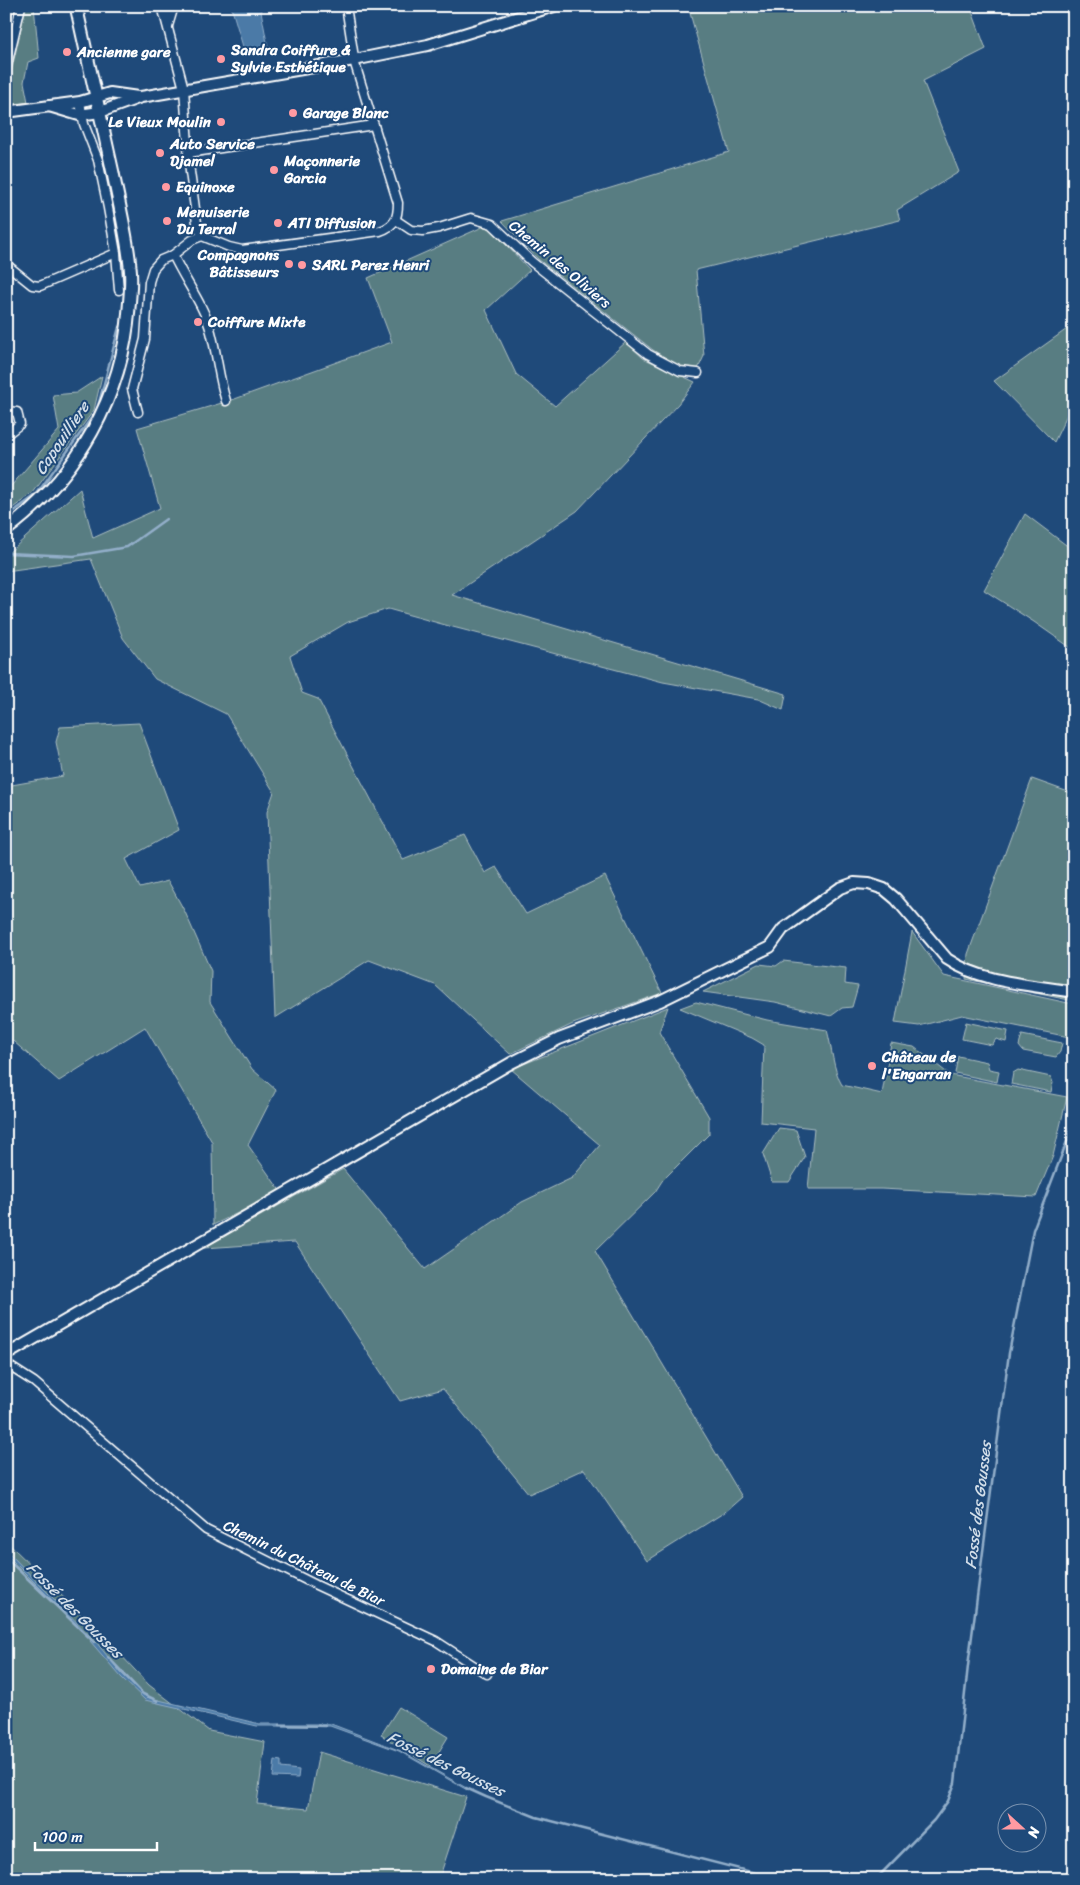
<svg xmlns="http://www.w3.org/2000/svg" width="1080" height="1885" viewBox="0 0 1080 1885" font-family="Sriracha,sans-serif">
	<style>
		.green { fill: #587d82; stroke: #acbec0 }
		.water { fill: #4b7aa7; stroke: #93afca }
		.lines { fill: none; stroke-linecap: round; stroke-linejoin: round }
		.stream { stroke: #93afca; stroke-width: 2.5 }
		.minor-casing { stroke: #fff; stroke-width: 11 }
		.tertiary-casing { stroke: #fff; stroke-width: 14 }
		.secondary-casing { stroke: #fff; stroke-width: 15 }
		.minor { stroke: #1f4a7a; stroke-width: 8 }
		.tertiary { stroke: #1f4a7a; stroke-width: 10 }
		.secondary { stroke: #1f4a7a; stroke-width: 11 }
		.poi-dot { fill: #ff9aa2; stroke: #1f4a7a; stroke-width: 2 }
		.labels { text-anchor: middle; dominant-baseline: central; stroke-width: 4; stroke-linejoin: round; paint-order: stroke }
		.poi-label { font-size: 15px; font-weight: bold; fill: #fff; stroke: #1f4a7a; text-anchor: start }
		.street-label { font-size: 15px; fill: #fff; stroke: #1f4a7a }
		.water-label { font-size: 16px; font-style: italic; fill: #d2dee9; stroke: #1f4a7a }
	</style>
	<rect width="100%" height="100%" fill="#1f4a7a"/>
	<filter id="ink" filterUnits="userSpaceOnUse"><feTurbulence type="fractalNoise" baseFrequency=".02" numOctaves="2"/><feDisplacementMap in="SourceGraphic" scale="10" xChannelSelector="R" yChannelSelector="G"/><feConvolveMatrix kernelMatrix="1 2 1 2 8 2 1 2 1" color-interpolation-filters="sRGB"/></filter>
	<g filter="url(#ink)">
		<g class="green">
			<polygon points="26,6 34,6 39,58 28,62 24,82 28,102 15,104 9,100 7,91"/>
			<polygon points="688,6 970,6 986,49 923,81 959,172 897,210 900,220 696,270 704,356 698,369 678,366 653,350 538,259 502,221 729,152"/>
			<polygon points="487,225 530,270 486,310 516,374 555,406 626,342 643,358 695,382 678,404 577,511 452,595 786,694 783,710 758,699 663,682 449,626 388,609 348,622 290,656 302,693 318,699 403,860 465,835 485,873 496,867 526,914 605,876 662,993 573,1024 510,1054 435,985 369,960 275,1018 267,812 274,792 226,714 155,679 123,638 91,559 6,571 6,555 80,489 93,538 160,508 137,428 232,400 392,342 368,278"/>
			<polygon points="1074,324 1074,400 1054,442 994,381"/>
			<polygon points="102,376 94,410 33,493 6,513 6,492 59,430 53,395 76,393"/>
			<polygon points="1025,514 1074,551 1074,650 1034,622 984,590"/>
			<polygon points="139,723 179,830 126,859 140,888 168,881 185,912 211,971 210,1002 252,1069 276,1090 248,1145 281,1192 213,1225 212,1142 145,1027 59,1081 6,1035 6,786 63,776 56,742 60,727"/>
			<polygon points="1032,779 1074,794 1074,999 1069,1000 966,979 968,954"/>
			<polygon points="912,932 944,976 1068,1003 1074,1002 1074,1038 962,1015 919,1026 895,1023"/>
			<polygon points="783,961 846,968 845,984 858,986 852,1007 842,1008 831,1016 775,1002 703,992 759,964 776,966"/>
			<path d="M696,1002L767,1020L827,1030C832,1048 833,1070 842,1085L882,1094L891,1043L914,1047L950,1075L1067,1097L1053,1156L1036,1197L881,1189H808L814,1128L761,1122L764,1045L752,1038L680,1008Z"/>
			<polygon points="668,1007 659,1032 709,1117 709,1134 662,1181 655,1192 595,1251 742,1497 725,1512 647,1561 584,1469 529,1494 443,1389 400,1401 295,1242 204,1248 343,1169 425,1269 522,1202 572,1178 600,1145 511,1069"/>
			<polygon points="966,1022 1008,1031 1006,1042 996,1039 992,1045 962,1039"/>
			<polygon points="1022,1035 1062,1043 1060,1052 1056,1057 1023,1051 1019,1046"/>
			<polygon points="958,1056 987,1062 989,1069 999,1071 997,1082 955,1073"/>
			<polygon points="1018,1070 1051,1077 1053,1083 1051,1092 1011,1084 1013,1073"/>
			<polygon points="779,1128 796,1130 805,1157 789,1182 772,1182 763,1154"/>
			<polygon points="6,1541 103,1636 149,1685 209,1731 265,1742 257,1804 308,1809 319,1752 466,1797 439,1879 6,1879"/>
			<polygon points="399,1707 448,1737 430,1766 381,1735"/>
		</g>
		<g class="water">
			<polygon points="231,6 260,6 268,48 244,50"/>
			<polygon points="6,1550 96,1642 121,1673 146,1697 260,1724 331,1724 401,1751 468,1789 469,1791 399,1751 330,1726 257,1726 145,1700 121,1677 90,1641 92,1640 6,1554"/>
			<polygon points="275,1760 281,1761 281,1768 299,1770 298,1778 273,1777"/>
		</g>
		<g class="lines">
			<g class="stream">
				<polyline points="6,517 36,495 97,410 119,327"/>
				<polyline points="6,553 74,556 127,547 166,519"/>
				<polyline points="6,1558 94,1642"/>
				<polyline points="108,1657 143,1694 158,1701"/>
				<polyline points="280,1725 325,1726"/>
				<polyline points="466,1788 486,1797 536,1817 779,1879"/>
				<polyline points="876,1879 934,1820 948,1801 955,1783 968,1666 1009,1353 1033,1230 1069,1136 1074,1114"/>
			</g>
			<defs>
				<g id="minor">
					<polyline points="162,6 184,89 190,172 197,223 202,236"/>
					<polyline points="168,26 174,6"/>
					<polyline points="6,69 21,6"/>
					<polyline points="80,102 84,124 98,160 108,208 116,253 119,290"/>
					<polyline points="188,153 374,125"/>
					<polyline points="396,220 411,230 423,231 439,228 471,218 492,224 532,262 648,354 680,371 698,373"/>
					<path d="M202,236L229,247L242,250L380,231C395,226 398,218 398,203L355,64L346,6"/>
					<path d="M173,255C185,281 204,305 211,332C217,355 219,379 226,401"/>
					<polyline points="6,264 32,285 40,286 116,253"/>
					<polyline points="6,411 17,412 20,424 6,435"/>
					<polyline points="138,412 132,389 145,339 149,282 153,269 161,260 173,255 192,240 202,236"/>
					<polyline points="6,1364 34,1382 206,1530 316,1585 436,1641 487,1674"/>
				</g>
				<g id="tertiary">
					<polyline points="49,106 79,115 100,112 141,97 354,60 428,45 554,6"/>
					<polyline points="6,112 80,102 110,93 138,97"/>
					<path d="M6,1355L511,1063L559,1039L660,1001L770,947L783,929L840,888L854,883L869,884L884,889L896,899L947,959C982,983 1033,985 1074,992"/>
				</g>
				<path id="secondary" d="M6,530C77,477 123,396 129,308C130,295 132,280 130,266C127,235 119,204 113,173C101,117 88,62 76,6"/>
			</defs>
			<use href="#minor" class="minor-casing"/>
			<use href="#tertiary" class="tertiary-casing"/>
			<use href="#secondary" class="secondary-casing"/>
			<use href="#minor" class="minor"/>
			<use href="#tertiary" class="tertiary"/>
			<use href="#secondary" class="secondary"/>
		</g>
	</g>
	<g class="poi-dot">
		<circle cx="67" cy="52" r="5"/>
		<circle cx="221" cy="59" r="5"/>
		<circle cx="293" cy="113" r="5"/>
		<circle cx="221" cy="122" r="5"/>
		<circle cx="160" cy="153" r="5"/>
		<circle cx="274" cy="170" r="5"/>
		<circle cx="166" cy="187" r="5"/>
		<circle cx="167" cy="221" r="5"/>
		<circle cx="278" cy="223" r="5"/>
		<circle cx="289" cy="264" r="5"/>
		<circle cx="302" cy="265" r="5"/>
		<circle cx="198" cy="322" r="5"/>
		<circle cx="872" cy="1066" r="5"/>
		<circle cx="431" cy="1669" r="5"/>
	</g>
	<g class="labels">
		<g class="poi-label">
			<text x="231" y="50">Sandra Coiffure &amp;<tspan x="231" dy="17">Sylvie Esthétique</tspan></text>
			<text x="77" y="52">Ancienne gare</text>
			<text x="303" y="113">Garage Blanc</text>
			<text x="211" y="122" text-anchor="end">Le Vieux Moulin</text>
			<text x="170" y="144">Auto Service<tspan x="170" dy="17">Djamel</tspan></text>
			<text x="284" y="161">Maçonnerie<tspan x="284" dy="17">Garcia</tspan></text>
			<text x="176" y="187">Equinoxe</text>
			<text x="177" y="212">Menuiserie<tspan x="177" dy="17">Du Terral</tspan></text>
			<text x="288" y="223">ATI Diffusion</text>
			<text x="279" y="255" text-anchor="end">Compagnons<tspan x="279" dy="17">Bâtisseurs</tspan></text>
			<text x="312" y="265">SARL Perez Henri</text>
			<text x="208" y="322">Coiffure Mixte</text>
			<text x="882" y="1057">Château de<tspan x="882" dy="17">l'Engarran</tspan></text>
			<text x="441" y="1669">Domaine de Biar</text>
		</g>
		<g class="street-label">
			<text transform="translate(560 264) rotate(40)">Chemin des Oliviers</text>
			<text transform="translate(304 1563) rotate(26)">Chemin du Château de Biar</text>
		</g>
		<g class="water-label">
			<text transform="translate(62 438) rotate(-56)">Capouilliere</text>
			<text transform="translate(978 1505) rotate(-83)">Fossé des Gousses</text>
			<text transform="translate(75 1610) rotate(45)">Fossé des Gousses</text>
			<text transform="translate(446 1764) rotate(26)">Fossé des Gousses</text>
		</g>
	</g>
	<rect width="1080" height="1885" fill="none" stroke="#1f4a7a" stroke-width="25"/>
	<rect x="12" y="12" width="1055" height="1860" fill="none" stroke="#fff" stroke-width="2" filter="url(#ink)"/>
	<g transform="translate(1022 1828) rotate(111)"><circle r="24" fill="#1f4a7a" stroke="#7992af"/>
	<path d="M0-4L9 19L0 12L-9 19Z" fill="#ff9aa2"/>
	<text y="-8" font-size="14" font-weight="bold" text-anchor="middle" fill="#ffffff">N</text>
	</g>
	<path d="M35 1842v8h122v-8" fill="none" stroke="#ffffff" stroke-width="2.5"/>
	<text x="42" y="1842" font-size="15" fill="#ffffff" stroke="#1f4a7a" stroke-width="4" paint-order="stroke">100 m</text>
</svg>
